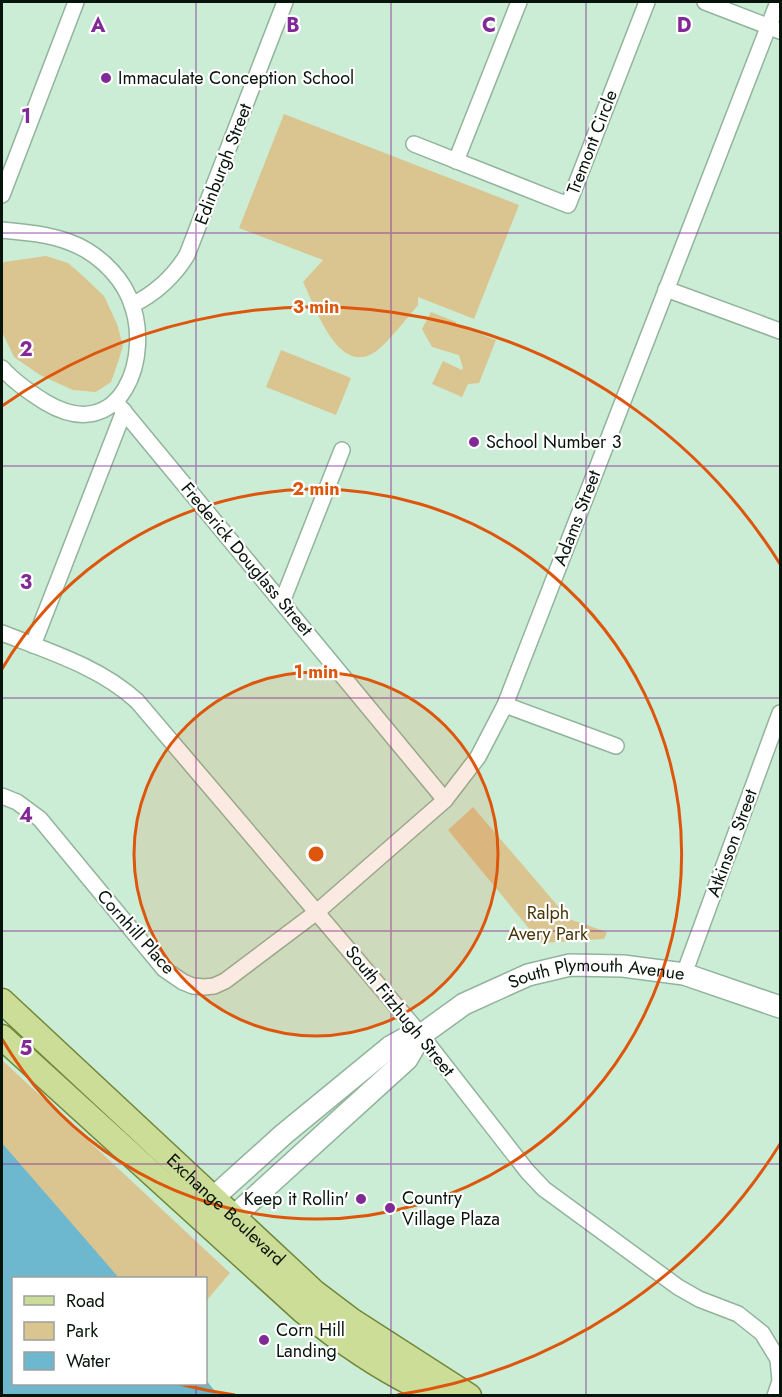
<svg xmlns="http://www.w3.org/2000/svg" width="782" height="1397" viewBox="0 0 782 1397" font-family="Jost,sans-serif">
	<style>
		.green { fill: #dac48f }
		.water { fill: #6eb8cf }
		.lines { fill: none; stroke-linecap: round; stroke-linejoin: round }
		.minor-casing { stroke: #92b39c; stroke-width: 18 }
		.secondary-casing { stroke: #92b39c; stroke-width: 24 }
		.primary-casing { stroke: #71883a; stroke-width: 27 }
		.minor { stroke: #fff; stroke-width: 15 }
		.secondary { stroke: #fff; stroke-width: 21 }
		.primary { stroke: #ccdd98; stroke-width: 24 }
		.grid { fill: none; stroke: #812996; stroke-width: 1.5; stroke-opacity: 0.55 }
		.ring { fill: none; stroke: #dd560c; stroke-width: 3 }
		.poi-dot { fill: #812996; stroke: #fff; stroke-width: 2 }
		.labels { text-anchor: middle; dominant-baseline: central; stroke-width: 4.5; stroke-linejoin: round; paint-order: stroke }
		.poi-label { font-size: 18px; fill: #07140b; stroke: #fff; text-anchor: start }
		.street-label { font-size: 18px; fill: #07140b; stroke: #fff }
		.park-label { font-size: 18px; fill: #473706; stroke: #fff }
		.grid-label { font-size: 20px; text-anchor: middle; font-weight: bold; fill: #812996; stroke: #fff; stroke-width: 4.5; stroke-linejoin: round; paint-order: stroke }
		.centre { fill: #dd560c; stroke: #fff; stroke-width: 3 }
		.ring-label { font-size: 18px; text-anchor: middle; font-weight: bold; fill: #dd560c; stroke: #fff; stroke-width: 4.5; stroke-linejoin: round; paint-order: stroke }
	</style>
	<rect width="100%" height="100%" fill="#cbedd5"/>
	<g class="green">
		<path d="M284,114L519,205L474,319L418,297V305C407,318 388,343 375,352C338,377 315,306 303,282L323,260L239,228Z"/>
		<polygon points="46,256 68,263 84,277 104,296 117,324 123,346 116,368 111,382 96,392 73,390 40,375 14,357 2,332 2,265 4,262"/>
		<polygon points="431,312 456,322 456,325 496,340 479,383 468,384 462,397 432,384 443,361 462,370 463,368 459,355 432,347 422,329"/>
		<polygon points="281,350 351,378 336,415 266,387"/>
		<polygon points="473,807 569,919 607,932 604,939 541,943 448,830"/>
		<polygon points="2,1060 230,1273 206,1301 206,1278 109,1278 2,1153"/>
	</g>
	<polygon class="water" points="2,1143 119,1278 14,1278 14,1384 206,1384 206,1380 218,1395 2,1395"/>
	<g class="lines">
		<defs>
			<g id="minor">
				<polyline points="705,2 780,31"/>
				<polyline points="414,144 568,205 647,2"/>
				<polyline points="456,161 519,2"/>
				<polyline points="2,195 76,2"/>
				<path d="M2,230C24,232 48,234 69,242C94,251 118,272 129,297C155,355 121,448 45,402C29,392 14,382 2,368"/>
				<polyline points="666,289 780,331"/>
				<path d="M132,305C156,293 173,278 187,255L285,2"/>
				<polyline points="116,402 445,800"/>
				<polyline points="282,602 342,450"/>
				<path d="M2,633C48,651 100,667 137,701L421,1035L527,1171L544,1189L678,1287L699,1299L738,1314L762,1333L778,1359L780,1381L775,1396"/>
				<polyline points="33,645 124,411"/>
				<polyline points="505,705 616,746"/>
				<polyline points="2,796 17,802 40,819 164,969 183,982 193,986 204,987 214,986 225,981 318,911 445,800 478,757 505,705 778,2"/>
				<polyline points="684,974 780,713"/>
			</g>
			<g id="secondary">
				<polyline points="202,1208 284,1134 390,1047 408,1037 421,1035"/>
				<path id="s1" d="M221,1228L407,1059L421,1035L464,1004L528,975L570,965L623,966L684,974L780,1007"/>
			</g>
			<g id="primary">
				<path id="s2" d="M2,1001L314,1292L351,1320L469,1396"/>
				<path d="M2,1037L303,1311C344,1344 390,1376 439,1396"/>
			</g>
		</defs>
		<use href="#minor" class="minor-casing"/>
		<use href="#secondary" class="secondary-casing"/>
		<use href="#primary" class="primary-casing"/>
		<use href="#minor" class="minor"/>
		<use href="#secondary" class="secondary"/>
		<use href="#primary" class="primary"/>
	</g>
	<path class="grid" d="M196,2V1278M391,2V1396M586,2V1396M2,233H780M2,466H780M2,698H780M2,931H780M2,1164H780M196,1384V1396"/>
	<circle cx="316" cy="854" r="182" fill="#dd560c" fill-opacity=".12"/>
	<g class="ring">
		<circle cx="316" cy="854" r="182"/>
		<path d="M2 669A365 365 0 1 1 2 1039"/>
		<path d="M780 1144A547 547 0 0 1 397 1395M235 1395A547 547 0 0 1 179 1384M2 406A547 547 0 0 1 780 564"/>
	</g>
	<g class="poi-dot">
		<circle cx="106" cy="78" r="6"/>
		<circle cx="474" cy="442" r="6"/>
		<circle cx="361" cy="1199" r="6"/>
		<circle cx="390" cy="1208" r="6"/>
		<circle cx="264" cy="1340" r="6"/>
	</g>
	<g class="labels">
		<g class="poi-label">
			<text x="118" y="78">Immaculate Conception School</text>
			<text x="486" y="442">School Number 3</text>
			<text x="402" y="1198">Country<tspan x="402" dy="21">Village Plaza</tspan></text>
			<text x="349" y="1199" text-anchor="end">Keep it Rollin'</text>
			<text x="276" y="1330">Corn Hill<tspan x="276" dy="21">Landing</tspan></text>
		</g>
		<g class="street-label">
			<text transform="translate(592 142) rotate(-69)">Tremont Circle</text>
			<text transform="translate(223 164) rotate(-69)">Edinburgh Street</text>
			<text transform="translate(577 518) rotate(-69)">Adams Street</text>
			<text transform="translate(247 559) rotate(50)">Frederick Douglass Street</text>
			<text transform="translate(732 843) rotate(-70)">Atkinson Street</text>
			<text transform="translate(136 932) rotate(48)">Cornhill Place</text>
			<text stroke="none"><textPath href="#s1" startOffset="471">South Plymouth Avenue</textPath></text>
			<text transform="translate(400 1011) rotate(51)">South Fitzhugh Street</text>
			<text stroke="none"><textPath href="#s2" startOffset="306">Exchange Boulevard</textPath></text>
		</g>
		<g class="park-label">
			<text x="548" y="913">Ralph<tspan x="548" dy="21">Avery Park</tspan></text>
		</g>
	</g>
	<g class="grid-label">
		<text x="98" y="32">A</text>
		<text x="293" y="32">B</text>
		<text x="489" y="32">C</text>
		<text x="684" y="32">D</text>
		<text x="26" y="123">1</text>
		<text x="26" y="356">2</text>
		<text x="26" y="589">3</text>
		<text x="26" y="822">4</text>
		<text x="26" y="1055">5</text>
	</g>
	<circle cx="316" cy="854" r="9" class="centre"/>
	<g class="ring-label">
		<text x="316" y="313">3 min</text>
		<text x="316" y="495">2 min</text>
		<text x="316" y="678">1 min</text>
	</g>
	<rect width="782" height="1397" fill="none" stroke="#07140b" stroke-width="6"/>
	<rect x="12" y="1277" width="195" height="108" fill="#ffffff" stroke="#9ca19d" stroke-width="1.5"/>
	<rect x="24" y="1296" width="30" height="9" fill="#ccdd98" stroke="#9ca19d" stroke-width="1.5"/>
	<text x="66" y="1307" font-size="18" fill="#07140b">Road</text>
	<rect x="24" y="1322" width="30" height="18" fill="#dac48f" stroke="#9ca19d" stroke-width="1.5"/>
	<text x="66" y="1337" font-size="18" fill="#07140b">Park</text>
	<rect x="24" y="1352" width="30" height="18" fill="#6eb8cf" stroke="#9ca19d" stroke-width="1.5"/>
	<text x="66" y="1367" font-size="18" fill="#07140b">Water</text>
</svg>
